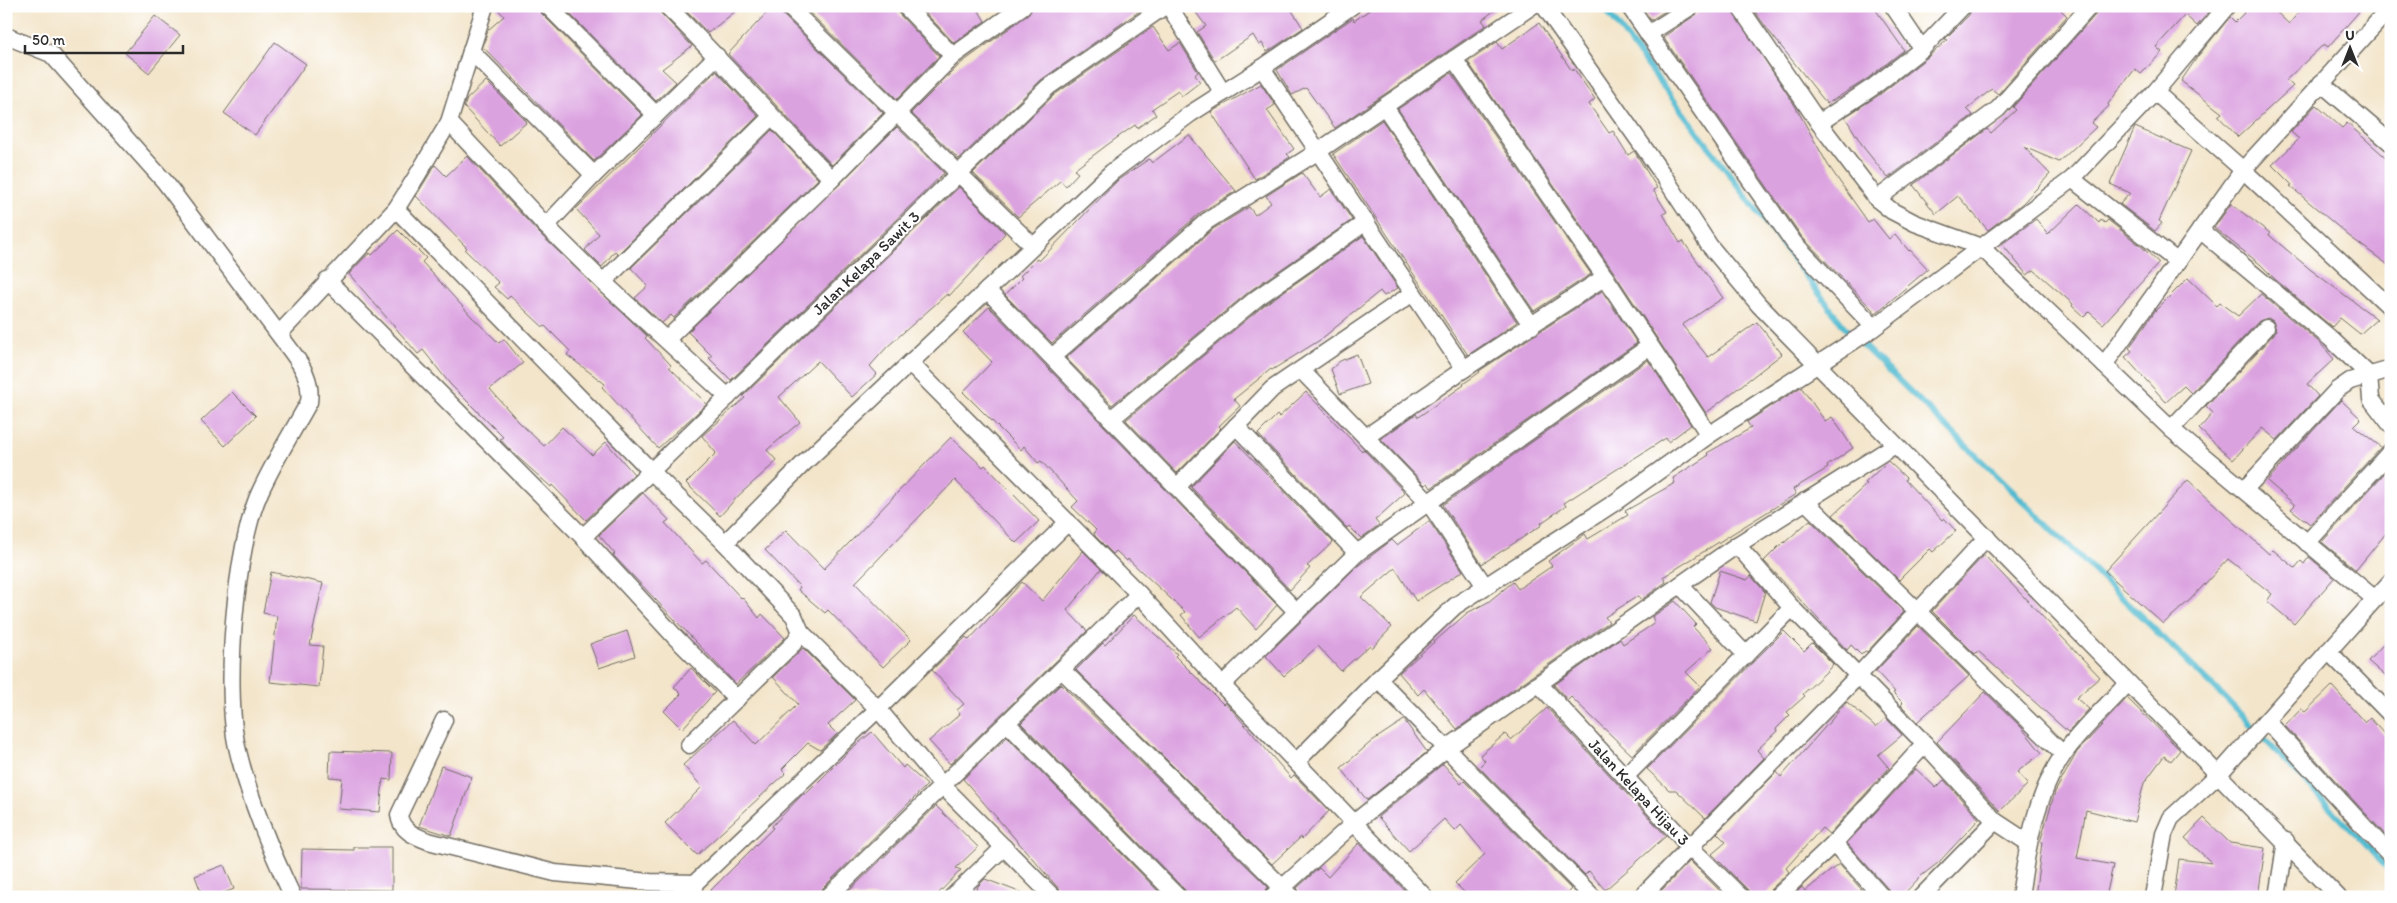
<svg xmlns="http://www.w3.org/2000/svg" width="2397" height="903" viewBox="0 0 2397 903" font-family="Itim,sans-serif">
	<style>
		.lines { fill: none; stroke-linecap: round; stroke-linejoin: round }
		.stream { stroke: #52bbd0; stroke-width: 6 }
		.building { fill: #dba2e0 }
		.street-casing { stroke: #716c63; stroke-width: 19 }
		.street { stroke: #fff; stroke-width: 16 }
		.labels { text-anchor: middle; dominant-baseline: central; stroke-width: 4; stroke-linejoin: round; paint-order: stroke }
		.street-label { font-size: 16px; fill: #2b2b2b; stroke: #fff }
	</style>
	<rect width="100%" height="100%" fill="#fff"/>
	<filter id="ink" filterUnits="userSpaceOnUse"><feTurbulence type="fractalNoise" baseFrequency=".02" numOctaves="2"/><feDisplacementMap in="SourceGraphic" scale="10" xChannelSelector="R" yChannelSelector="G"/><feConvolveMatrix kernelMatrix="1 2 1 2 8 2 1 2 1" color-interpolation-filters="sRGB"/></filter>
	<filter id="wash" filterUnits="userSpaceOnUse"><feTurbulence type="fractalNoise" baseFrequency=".0096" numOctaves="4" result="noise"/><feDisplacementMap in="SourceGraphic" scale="20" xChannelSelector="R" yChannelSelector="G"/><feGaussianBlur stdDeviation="1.12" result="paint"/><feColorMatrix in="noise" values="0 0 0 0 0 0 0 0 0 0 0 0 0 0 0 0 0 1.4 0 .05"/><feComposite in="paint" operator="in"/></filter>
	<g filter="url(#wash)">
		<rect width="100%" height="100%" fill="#f3e5ca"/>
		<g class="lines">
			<polyline class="stream" points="1603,6 1845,328 2225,698 2391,871"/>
		</g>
		<g id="blocks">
			<g class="building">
				<polygon points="495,6 537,6 541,13 642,115 594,161 483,47 488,30 504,16"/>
				<polygon points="573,6 654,6 692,46 662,69 676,82 656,101 567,11"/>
				<polygon points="692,6 742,6 708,33 687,12"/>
				<polygon points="773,6 778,6 781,13 883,113 832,165 728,54"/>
				<polygon points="803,6 895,6 898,13 939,56 897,99"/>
				<polygon points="919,6 976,6 985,21 954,43"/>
				<polygon points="1033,6 1139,6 1141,10 1041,80 959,159 911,113 960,64 1029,14"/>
				<polygon points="1191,6 1289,6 1303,28 1267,52 1262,43 1259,45 1253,35 1215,61 1197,32 1206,26"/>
				<polygon points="1375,6 1500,6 1482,20 1486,25 1335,128 1306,88 1292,95 1277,70 1335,30 1353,18 1354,21"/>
				<polygon points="1641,6 1673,6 1651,20"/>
				<polygon points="1702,6 1729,6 1794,104 1828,165 1868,222 1873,219 1889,239 1895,234 1909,251 1910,250 1928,269 1876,313 1802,237 1663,37 1697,14"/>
				<polygon points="1751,6 1873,6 1904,50 1867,79 1827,104 1768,30"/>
				<polygon points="1973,6 2057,6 2067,16 1998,94 1992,89 1967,109 1973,115 1888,178 1864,148 1845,117 1879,95 1928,57 1947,40 1945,39 1969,15"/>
				<polygon points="2100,6 2214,6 2197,26 2185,15 2156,47 2162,52 2141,74 2135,69 2108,104 2109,106 2091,123 2096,127 2059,162 2024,147 2050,174 2023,203 1988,230 1958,196 1936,214 1913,185 1987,129 1991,133 2016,110 2013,107 2097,13"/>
				<polygon points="2251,6 2270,6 2289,24 2304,6 2364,6 2328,47 2324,44 2286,80 2293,86 2238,137 2218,116 2222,113 2181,81 2198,56 2230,17 2235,22"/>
				<polygon points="155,16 180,35 149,73 125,53"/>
				<polygon points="1539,23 1572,71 1574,69 1595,99 1589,104 1609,133 1613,131 1628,155 1634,151 1636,154 1657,188 1653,190 1667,212 1663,214 1680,243 1683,241 1723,298 1682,325 1708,357 1757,322 1782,354 1706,413 1613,271 1468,62 1497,42 1502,49"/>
				<polygon points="1153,27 1169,50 1180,43 1198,72 1195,75 1200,82 1182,96 1178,91 1152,109 1156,115 1137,128 1135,125 1107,145 1074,170 1078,173 1066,186 1060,181 1018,217 973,173 1054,95"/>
				<polygon points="275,42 306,64 255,135 224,113"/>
				<polygon points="716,71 758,116 618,254 615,251 602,267 585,250 599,234 576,209"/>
				<polygon points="1451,73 1591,274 1534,311 1398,109"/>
				<polygon points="486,81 527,122 500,146 464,107 467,99"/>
				<polygon points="1261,84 1275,105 1267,110 1294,149 1287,154 1290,157 1255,179 1211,112"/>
				<polygon points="2316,105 2342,128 2347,123 2391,162 2391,267 2349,236 2290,186 2292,185 2272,165 2299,139 2291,132"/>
				<polygon points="1382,120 1517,322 1468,355 1333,154"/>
				<polygon points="897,127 944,173 731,380 709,358 712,356 688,332"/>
				<polygon points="2135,127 2191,151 2159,221 2162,223 2155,231 2120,204 2130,193 2110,184"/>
				<polygon points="772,130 818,179 674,318 671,315 662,323 635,298 648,286 631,268"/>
				<polygon points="1189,135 1236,191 1200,213 1052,343 1005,295 1022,278 1020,276 1037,259 1039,261 1118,180 1149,159 1152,163"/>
				<polygon points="467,156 539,233 647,336 645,338 671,365 669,367 707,404 658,448 602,387 605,384 567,355 570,351 545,326 543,327 510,296 507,299 494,287 499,283 465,250 467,248 416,196 435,165 446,176"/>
				<polygon points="1302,173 1320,197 1331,189 1352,220 1251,290 1112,405 1066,358 1213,229 1249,207 1255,215 1271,203 1266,196"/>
				<polygon points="959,187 1005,233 985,258 949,296 947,294 887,347 870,366 877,374 852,397 818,361 779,397 800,422 767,450 777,461 738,496 720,516 686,483 716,453 702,436 745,398 743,396"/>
				<polygon points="2079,204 2099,223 2101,220 2105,223 2108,220 2142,247 2159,263 2103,324 2089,312 2084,317 2072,306 2073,304 2034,270 2027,275 2002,244 2036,219 2048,234"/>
				<polygon points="2231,204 2270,233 2269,235 2311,270 2377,319 2360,334 2340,318 2332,327 2276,280 2260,264 2214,228"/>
				<polygon points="398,230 426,258 422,262 472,317 499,343 504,339 523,363 490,389 519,422 544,446 562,427 592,455 606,442 634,474 586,520 552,485 551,487 512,452 500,439 503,437 450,384 423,350 418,354 349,274 365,257 370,253 372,255"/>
				<polygon points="1363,236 1398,288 1384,296 1380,291 1320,340 1272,370 1271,369 1234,399 1240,406 1219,426 1221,428 1177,473 1126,420 1263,306"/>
				<polygon points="2188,278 2217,306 2220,303 2238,316 2261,294 2320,343 2334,359 2307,384 2318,396 2277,440 2262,428 2233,460 2199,429 2213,413 2206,406 2274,334 2276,330 2273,321 2268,318 2259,321 2191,393 2184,386 2166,402 2125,357 2132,351 2129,348 2155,311"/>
				<polygon points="1602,291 1637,343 1431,488 1428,483 1425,485 1381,439 1416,414 1418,417 1464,385 1463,384 1480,372 1479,371"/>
				<polygon points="989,307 1277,605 1256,629 1236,607 1199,637 1181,615 1185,612 1128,559 1127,561 1116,551 1113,554 1095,536 1094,532 1096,530 1072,507 1078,501 1041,461 1038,463 1024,446 1021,450 963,392 992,362 963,332"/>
				<polygon points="1357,354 1368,384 1340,394 1331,369 1340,361"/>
				<polygon points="1648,360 1691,425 1668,442 1666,438 1578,494 1564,503 1566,506 1541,523 1542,525 1482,564 1443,505"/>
				<polygon points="1801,387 1825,421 1832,417 1853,448 1827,466 1828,468 1793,489 1796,494 1663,577 1666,582 1641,600 1638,596 1605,617 1609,622 1457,729 1424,689 1418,695 1399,673 1467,613 1488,602 1513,582 1518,589 1552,566 1548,561 1585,534 1588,539 1628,515 1625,511 1675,483 1673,478 1709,455 1707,453 1751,428 1747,422"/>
				<polygon points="232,392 256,416 225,446 201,421"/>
				<polygon points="1306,392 1362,451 1363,449 1405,493 1375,520 1379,525 1361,538 1349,526 1347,528 1258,434 1277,415 1279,417"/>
				<polygon points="2341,400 2361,419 2354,426 2381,447 2310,524 2291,509 2295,505 2267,481"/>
				<polygon points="951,437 983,467 985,465 1039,521 1016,543 955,480 855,583 911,640 883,667 828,610 825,613 798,590 800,587 765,550 786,530 824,569"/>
				<polygon points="1235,441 1333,542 1307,566 1310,568 1290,590 1191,487"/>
				<polygon points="1888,461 1906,478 1905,480 1942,520 1944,518 1956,531 1933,552 1930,549 1899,580 1833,515 1867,484 1865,483"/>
				<polygon points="2391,466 2391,527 2356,570 2322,542"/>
				<polygon points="2188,480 2269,554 2273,550 2295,568 2301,561 2304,564 2309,557 2334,578 2294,624 2267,601 2272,594 2228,559 2190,600 2163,624 2105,571"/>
				<polygon points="643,493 669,520 665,523 702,563 706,560 741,598 742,597 759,618 762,614 785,638 736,684 613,555 615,554 599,535"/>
				<polygon points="1810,520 1904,612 1867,652 1865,651 1861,655 1851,645 1847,650 1764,561 1783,542 1784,543"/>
				<polygon points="1429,521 1463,571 1416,601 1395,568 1361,597 1392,627 1372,648 1370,645 1341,671 1318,646 1284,676 1266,656 1355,568 1392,540 1397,545"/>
				<polygon points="1083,551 1101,569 1067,610 1087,631 950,764 929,741 960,714 957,710 964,704 932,670 966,637 969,640 1022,582 1042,601"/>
				<polygon points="1984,555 2100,677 2076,698 2089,709 2068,732 1978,651 1975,654 1932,611"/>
				<polygon points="1720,571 1747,580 1751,576 1765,592 1756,621 1715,607 1710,602"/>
				<polygon points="271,572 323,583 310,645 323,646 319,687 270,682 277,616 263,613"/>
				<polygon points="1675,601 1696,624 1693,627 1713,648 1686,672 1700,686 1632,755 1571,697 1568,700 1554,685 1620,639 1623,644 1655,623 1652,617"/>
				<polygon points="1134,615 1177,654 1175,656 1223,704 1225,702 1291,778 1294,775 1329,811 1302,839 1301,837 1272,864 1076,670 1103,643 1105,645"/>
				<polygon points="1918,626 1969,676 1917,722 1901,705 1903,703 1893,693 1895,692 1876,671"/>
				<polygon points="627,631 635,656 599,668 590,644"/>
				<polygon points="1784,631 1804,651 1812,643 1833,664 1829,669 1803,694 1805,696 1787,712 1790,715 1776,729 1777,731 1757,750 1764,758 1705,818 1676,790 1669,790 1647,769"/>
				<polygon points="2391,636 2391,681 2368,661"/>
				<polygon points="803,648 855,700 828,725 837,734 820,750 808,743 782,769 786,773 697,855 665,823 702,787 683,765 733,720 756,745 798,704 773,677"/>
				<polygon points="691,668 715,692 682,729 664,711 681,694 674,687"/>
				<polygon points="1061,684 1268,887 1262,897 1188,897 1185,890 1021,723"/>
				<polygon points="2332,686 2365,723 2370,718 2391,742 2391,841 2285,726 2301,709 2305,712"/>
				<polygon points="1985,692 2021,727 2042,753 2017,772 2028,784 2000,811 1937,742"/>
				<polygon points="2127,698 2180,750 2171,761 2164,756 2144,783 2134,822 2086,810 2077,858 2113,865 2106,897 2035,897 2042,842 2040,842 2055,792 2077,752"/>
				<polygon points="1847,702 1876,727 1886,718 1902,735 1878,755 1889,768 1829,834 1822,828 1786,868 1789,872 1770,890 1767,897 1751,897 1748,890 1712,854 1726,842 1717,833 1777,772 1781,777"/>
				<polygon points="1547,708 1666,836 1605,890 1589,871 1585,875 1479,767 1485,761 1480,755 1505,734 1511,740"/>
				<polygon points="1404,720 1427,752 1367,800 1341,768 1372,741"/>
				<polygon points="872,732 903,768 905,765 927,785 821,890 818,897 704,897 773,828 772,826 799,798 804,793 805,795 851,749"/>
				<polygon points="1007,737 1164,897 1066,897 963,779"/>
				<polygon points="330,751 392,753 391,780 383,779 380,812 339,809 342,778 329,777"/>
				<polygon points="1443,764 1461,784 1464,781 1571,889 1563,897 1469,897 1455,883 1485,854 1461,825 1455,831 1444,819 1409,851 1378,817"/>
				<polygon points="441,766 472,777 451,836 419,826"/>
				<polygon points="1916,769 1936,788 1944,780 1979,819 1938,863 1921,876 1901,897 1892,897 1889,890 1847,843"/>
				<polygon points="936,806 978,847 956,868 961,870 935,897 843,897"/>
				<polygon points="2204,818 2230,843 2265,848 2258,897 2174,897 2179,859 2212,863 2185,838"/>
				<polygon points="1359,843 1411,897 1302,897 1297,888 1319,868 1328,877"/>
				<polygon points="354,847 392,847 392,890 301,889 302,849 354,850"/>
				<polygon points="1690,861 1726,897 1655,897"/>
				<polygon points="1839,864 1868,897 1792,897 1802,887 1805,891"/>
				<polygon points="224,865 234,889 214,897 203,897 195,876"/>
				<polygon points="985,879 1027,895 1026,897 974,897 978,886"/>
			</g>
		</g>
	</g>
	<g filter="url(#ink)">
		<use href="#blocks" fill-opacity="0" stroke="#716c63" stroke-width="1"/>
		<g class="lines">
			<defs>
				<g id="street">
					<polyline points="548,6 656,115"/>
					<path d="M667,6C724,63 776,122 832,179"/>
					<polyline points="788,6 1033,246"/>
					<polyline points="905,6 953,56"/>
					<polyline points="1169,6 1223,93"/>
					<polyline points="1544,6 1661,172 1709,245 1759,305 2338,897"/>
					<polyline points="1629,6 1794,243 1874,327"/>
					<polyline points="1739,6 1819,123 1877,199 1892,211 1915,223 1981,247 2171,429 2375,599"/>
					<polyline points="1893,6 1922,49"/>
					<polyline points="1648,34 1692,6"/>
					<path d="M6,36L51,54L165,182L292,352C303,367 312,382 309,402C293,431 274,461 260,492C235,546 224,689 237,747C249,799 270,849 293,897"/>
					<polyline points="471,51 594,175"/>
					<polyline points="1454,59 1605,277 1709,435"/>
					<polyline points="1262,68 1464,369"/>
					<polyline points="2321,83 2391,143"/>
					<polyline points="2155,92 2243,170 2391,308"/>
					<polyline points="1385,107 1532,326"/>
					<polyline points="449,122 546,226 603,282 728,397"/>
					<polyline points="1819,123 1873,87 1922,49 1963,6"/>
					<polyline points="2072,179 2178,262"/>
					<polyline points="1877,199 1998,109 2090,6"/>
					<polyline points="396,209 651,471 725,543 794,616 801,632 878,709 943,786 1053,897"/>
					<polyline points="546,226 594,175 717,56"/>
					<polyline points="2200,230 2330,338 2369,375 2371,399 2391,425"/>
					<polyline points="327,280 583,537 676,638 737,699"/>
					<polyline points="603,282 771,117"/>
					<polyline points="987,290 1297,612"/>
					<polyline points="279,334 396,209 418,174 449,122 485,6"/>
					<polyline points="667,339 832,179 953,56 1023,6"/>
					<polyline points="1052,357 1207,221 1317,152 1532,6"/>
					<polyline points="910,363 1139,594 1222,685 1425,897"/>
					<polyline points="2104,365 2243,170 2391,7"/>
					<polyline points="1301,370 1429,503 1485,586"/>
					<polyline points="1111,419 1257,298 1366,222"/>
					<polyline points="1236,426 1357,553"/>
					<polyline points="2171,429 2266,328"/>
					<polyline points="1366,437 1464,369 1605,277"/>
					<polyline points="1177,487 1272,389 1413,293"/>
					<polyline points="2244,490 2337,390 2350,381 2391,369"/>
					<polyline points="1805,501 2063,754"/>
					<polyline points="583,537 1048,87 1165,6"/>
					<polyline points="725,543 802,465 1112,172 1190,114 1262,68 1352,6"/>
					<polyline points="2307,543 2391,451"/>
					<polyline points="1737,545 1792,608 1925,744 1995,821 2027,842"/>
					<polyline points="1680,585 1746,655"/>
					<polyline points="2328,651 2391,715"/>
					<polyline points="1062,670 1292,897"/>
					<polyline points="1378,679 1593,897"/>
					<polyline points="1222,685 1357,553 1650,346"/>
					<polyline points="1540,685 1690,847 1741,897"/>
					<path d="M444,720L399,815C401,831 415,836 428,841L555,873L650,882L695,883"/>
					<polyline points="2267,721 2391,856"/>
					<polyline points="1007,723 1178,897"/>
					<polyline points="689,745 793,644 801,632"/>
					<polyline points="1297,761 1378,679 1455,606 1614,503 1709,435 1872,329 2072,179 2155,92 2227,6"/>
					<polyline points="1625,777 1792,608"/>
					<polyline points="1834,843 1882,897"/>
					<polyline points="692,897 695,883 878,709 1068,522"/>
					<polyline points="828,897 1139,594"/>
					<polyline points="952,897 1004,847"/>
					<polyline points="1272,897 1354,823 1447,748 1737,545 1895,445"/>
					<polyline points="1641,897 1857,677 1987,537"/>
					<polyline points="1777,897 1834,843 1925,744"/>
					<polyline points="1921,897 1995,821"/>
					<path d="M2020,897C2027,848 2035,797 2063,755C2079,731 2107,706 2127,684"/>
					<polyline points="2153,897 2164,834 2171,818 2219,774 2391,581"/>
					<polyline points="2277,897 2286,841"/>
				</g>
			</defs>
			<use href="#street" class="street-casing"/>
			<use href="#street" class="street"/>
		</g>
	</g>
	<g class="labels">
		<g class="street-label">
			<text transform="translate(866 263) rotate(-44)">Jalan Kelapa Sawit 3</text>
			<text transform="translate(1639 792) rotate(47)">Jalan Kelapa Hijau 3</text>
		</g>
	</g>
	<rect width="2397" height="903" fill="none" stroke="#fff" stroke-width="25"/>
	<g transform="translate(2350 48)" stroke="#ffffff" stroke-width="4" paint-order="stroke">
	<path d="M0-4L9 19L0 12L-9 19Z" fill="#2b2b2b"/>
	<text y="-8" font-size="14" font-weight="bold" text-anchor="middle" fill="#2b2b2b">U</text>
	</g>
	<path d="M25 45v8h158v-8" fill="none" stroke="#2b2b2b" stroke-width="2.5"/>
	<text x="32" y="45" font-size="15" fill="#2b2b2b" stroke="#ffffff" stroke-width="4" paint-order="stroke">50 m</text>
</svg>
